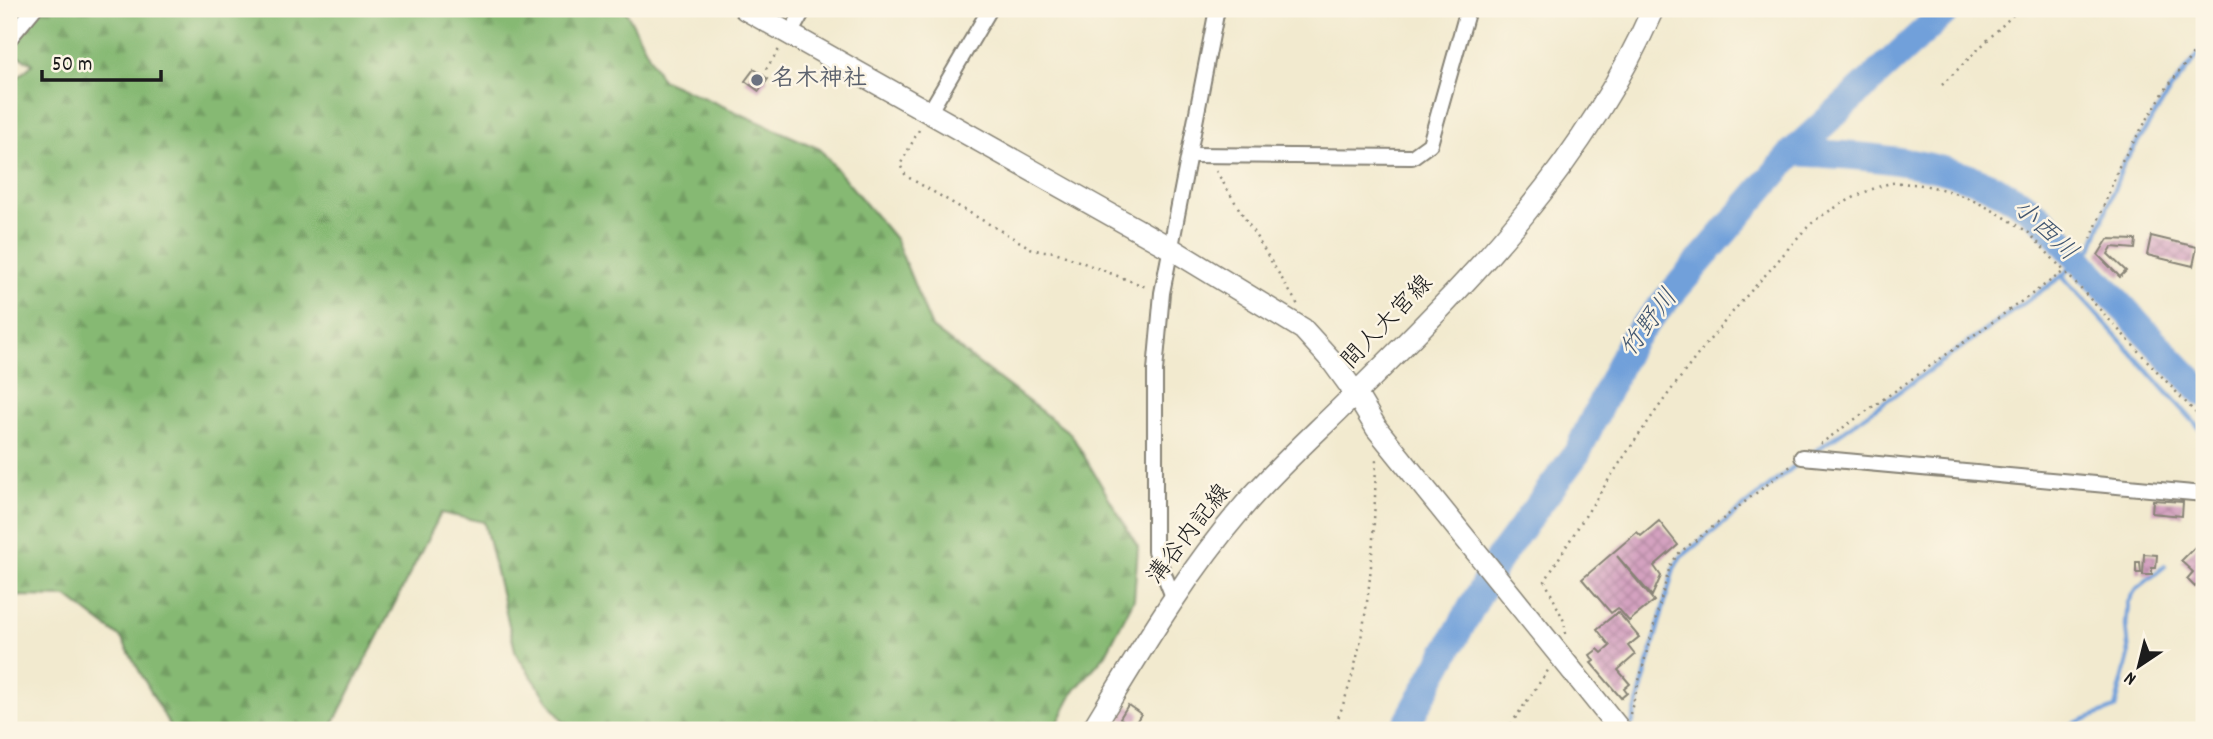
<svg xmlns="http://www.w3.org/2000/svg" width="2213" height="739" viewBox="0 0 2213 739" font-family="Dekko,'Klee One',sans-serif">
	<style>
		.forest { fill: url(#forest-firs); stroke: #516a48; stroke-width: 2 }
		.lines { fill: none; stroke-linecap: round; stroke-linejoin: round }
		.stream { stroke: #71a0da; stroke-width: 4.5 }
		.river { stroke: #71a0da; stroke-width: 28 }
		.building { fill: url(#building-cross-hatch) }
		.street-casing { stroke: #878376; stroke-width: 18 }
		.secondary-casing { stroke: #878376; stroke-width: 24 }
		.path { stroke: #878376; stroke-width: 2.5; stroke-dasharray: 2 5; stroke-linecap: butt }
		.street { stroke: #fff; stroke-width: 14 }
		.secondary { stroke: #fff; stroke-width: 21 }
		.worship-dot { fill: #6b7280; stroke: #fcf5e5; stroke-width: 2.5 }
		.labels { text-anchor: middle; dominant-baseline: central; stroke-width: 5; stroke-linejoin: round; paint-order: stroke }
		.worship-label { font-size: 24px; font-weight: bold; fill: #5b616d; stroke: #fcf5e5; text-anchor: start }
		.street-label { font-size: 24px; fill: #1c1c1c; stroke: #fcf5e5 }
		.water-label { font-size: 26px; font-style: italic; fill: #425771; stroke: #fcf5e5 }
	</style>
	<defs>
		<pattern id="forest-firs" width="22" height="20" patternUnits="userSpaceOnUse" patternTransform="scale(1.75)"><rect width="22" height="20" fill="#86b973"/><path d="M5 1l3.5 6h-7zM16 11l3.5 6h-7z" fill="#739e63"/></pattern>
		<pattern id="building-cross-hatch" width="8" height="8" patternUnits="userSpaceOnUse" patternTransform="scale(1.75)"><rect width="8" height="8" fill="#d4a2c0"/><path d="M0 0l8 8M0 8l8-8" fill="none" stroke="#b58ba4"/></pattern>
	</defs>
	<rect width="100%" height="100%" fill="#fcf5e5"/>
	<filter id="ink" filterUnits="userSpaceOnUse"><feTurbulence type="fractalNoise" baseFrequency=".0143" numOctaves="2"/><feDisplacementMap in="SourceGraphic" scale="14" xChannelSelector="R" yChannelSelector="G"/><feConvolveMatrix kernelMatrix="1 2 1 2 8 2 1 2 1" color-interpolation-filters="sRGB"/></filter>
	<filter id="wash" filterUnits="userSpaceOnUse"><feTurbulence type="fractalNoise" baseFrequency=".00686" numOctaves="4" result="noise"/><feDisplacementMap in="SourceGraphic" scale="28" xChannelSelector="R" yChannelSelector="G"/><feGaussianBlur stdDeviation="1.57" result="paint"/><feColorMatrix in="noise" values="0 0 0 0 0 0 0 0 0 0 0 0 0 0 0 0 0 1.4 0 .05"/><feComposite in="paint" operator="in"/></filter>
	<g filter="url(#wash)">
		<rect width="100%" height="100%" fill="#f2eacf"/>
		<polygon class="forest" points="9,9 625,9 661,79 820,149 896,240 932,328 1071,434 1138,547 1134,599 1106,654 1075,690 1054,730 569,730 516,654 484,522 441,513 330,730 172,730 121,638 67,597 19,596 9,601 9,85 33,64 9,51"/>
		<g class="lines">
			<g class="stream">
				<polyline points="2062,276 2204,433"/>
				<polyline points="1811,454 2062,276 2092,248 2123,165 2169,92 2204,48"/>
				<polyline points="1632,724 1674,568 1681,557 1801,461"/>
				<polyline points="1973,730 2059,729 2115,708 2129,655 2126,625 2128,603 2135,590 2165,566"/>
			</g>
			<g class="river">
				<path d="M1793,152C1868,156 1961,161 2024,205C2047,221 2066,245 2084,265C2124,308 2163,353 2204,393"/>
				<polyline points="1403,730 1499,558 1577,453 1631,341 1793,152 1948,9"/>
			</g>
		</g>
		<g id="blocks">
			<g class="building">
				<polygon points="754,69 768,79 759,91 745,81"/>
				<polygon points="2151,236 2197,247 2193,266 2147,255"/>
				<polygon points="2108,239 2136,240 2135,249 2112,247 2108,254 2126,271 2120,277 2098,255"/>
				<polygon points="2153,500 2183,502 2182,516 2152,513"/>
				<polygon points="1659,521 1678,545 1654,566 1661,576 1652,596 1617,556 1654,601 1629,621 1618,608 1611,613 1582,579 1637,532 1641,536"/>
				<polygon points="2204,531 2204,577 2195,587 2187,579 2193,572 2181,561 2203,539 2200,536"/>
				<polygon points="2144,554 2157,555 2156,568 2152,568 2152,575 2143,575"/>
				<polygon points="2136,562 2140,562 2141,573 2136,573"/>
				<polygon points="1618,612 1639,637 1628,646 1635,655 1618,670 1630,684 1624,689 1627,693 1621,698 1591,663 1594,661 1590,655 1598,649 1602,653 1610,646 1597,629"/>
				<polygon points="1128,705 1141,714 1133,727 1120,718"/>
			</g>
		</g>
	</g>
	<g filter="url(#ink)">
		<use href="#blocks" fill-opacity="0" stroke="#878376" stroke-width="2"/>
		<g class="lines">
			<defs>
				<g id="street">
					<polyline points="790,34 804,9"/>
					<polyline points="9,39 34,9"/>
					<polyline points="929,113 990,9"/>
					<polyline points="1189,155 1412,157 1430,144 1468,9"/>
					<polyline points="1802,457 2204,494"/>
					<polyline points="1173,597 1155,551 1155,371 1162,293 1217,9"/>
				</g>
				<g id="secondary">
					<polyline points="745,9 1170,248 1303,329 1332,361 1356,394 1377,429 1620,730"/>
					<path d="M1092,730C1139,653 1184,576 1243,507C1277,467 1317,432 1354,395C1473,278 1585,164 1653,9"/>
				</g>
			</defs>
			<use href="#street" class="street-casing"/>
			<use href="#secondary" class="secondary-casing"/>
			<g class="path">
				<polyline points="762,75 780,48"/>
				<polyline points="1942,85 2019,9"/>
				<polyline points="919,130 900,165 906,176 1034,250 1055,252 1149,288"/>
				<polyline points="1216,171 1298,305"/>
				<polyline points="2091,239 2120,164 2165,90 2204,40"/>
				<polyline points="1820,444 2063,272"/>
				<path d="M1566,634L1564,621L1545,581C1611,472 1682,365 1769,271C1783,256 1804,227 1820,217C1838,205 1871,187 1892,183C1898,182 1906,184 1913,184C1956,188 1994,209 2029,233L2204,422"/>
				<polyline points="1630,714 1670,566 1678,554 1792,465"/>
				<path d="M1333,730C1370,645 1374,551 1376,459"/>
				<polyline points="1507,730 1549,669"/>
			</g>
			<use href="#street" class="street"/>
			<use href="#secondary" class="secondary"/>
		</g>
	</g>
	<circle class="worship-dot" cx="757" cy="80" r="7"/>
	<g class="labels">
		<g class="worship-label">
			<text x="771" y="80">名木神社</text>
		</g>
		<g class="street-label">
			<text transform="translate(1388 323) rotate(-46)">間人大宮線</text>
			<text transform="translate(1190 535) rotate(-52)">溝谷内記線</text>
		</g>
		<g class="water-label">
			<text transform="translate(2044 231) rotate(43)">小西川</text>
			<text transform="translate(1650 324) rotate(-53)">竹野川</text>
		</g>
	</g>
	<rect width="2213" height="739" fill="none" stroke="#fcf5e5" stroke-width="35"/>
	<g transform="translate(2139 666) rotate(215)" stroke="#fcf5e5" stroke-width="5" paint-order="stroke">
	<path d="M0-5L12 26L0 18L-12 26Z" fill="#1c1c1c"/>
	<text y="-10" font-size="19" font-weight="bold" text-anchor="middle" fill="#1c1c1c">N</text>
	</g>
	<path d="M42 70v10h119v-10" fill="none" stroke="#1c1c1c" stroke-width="3.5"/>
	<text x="52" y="70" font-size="21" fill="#1c1c1c" stroke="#fcf5e5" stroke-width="5" paint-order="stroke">50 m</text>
</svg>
